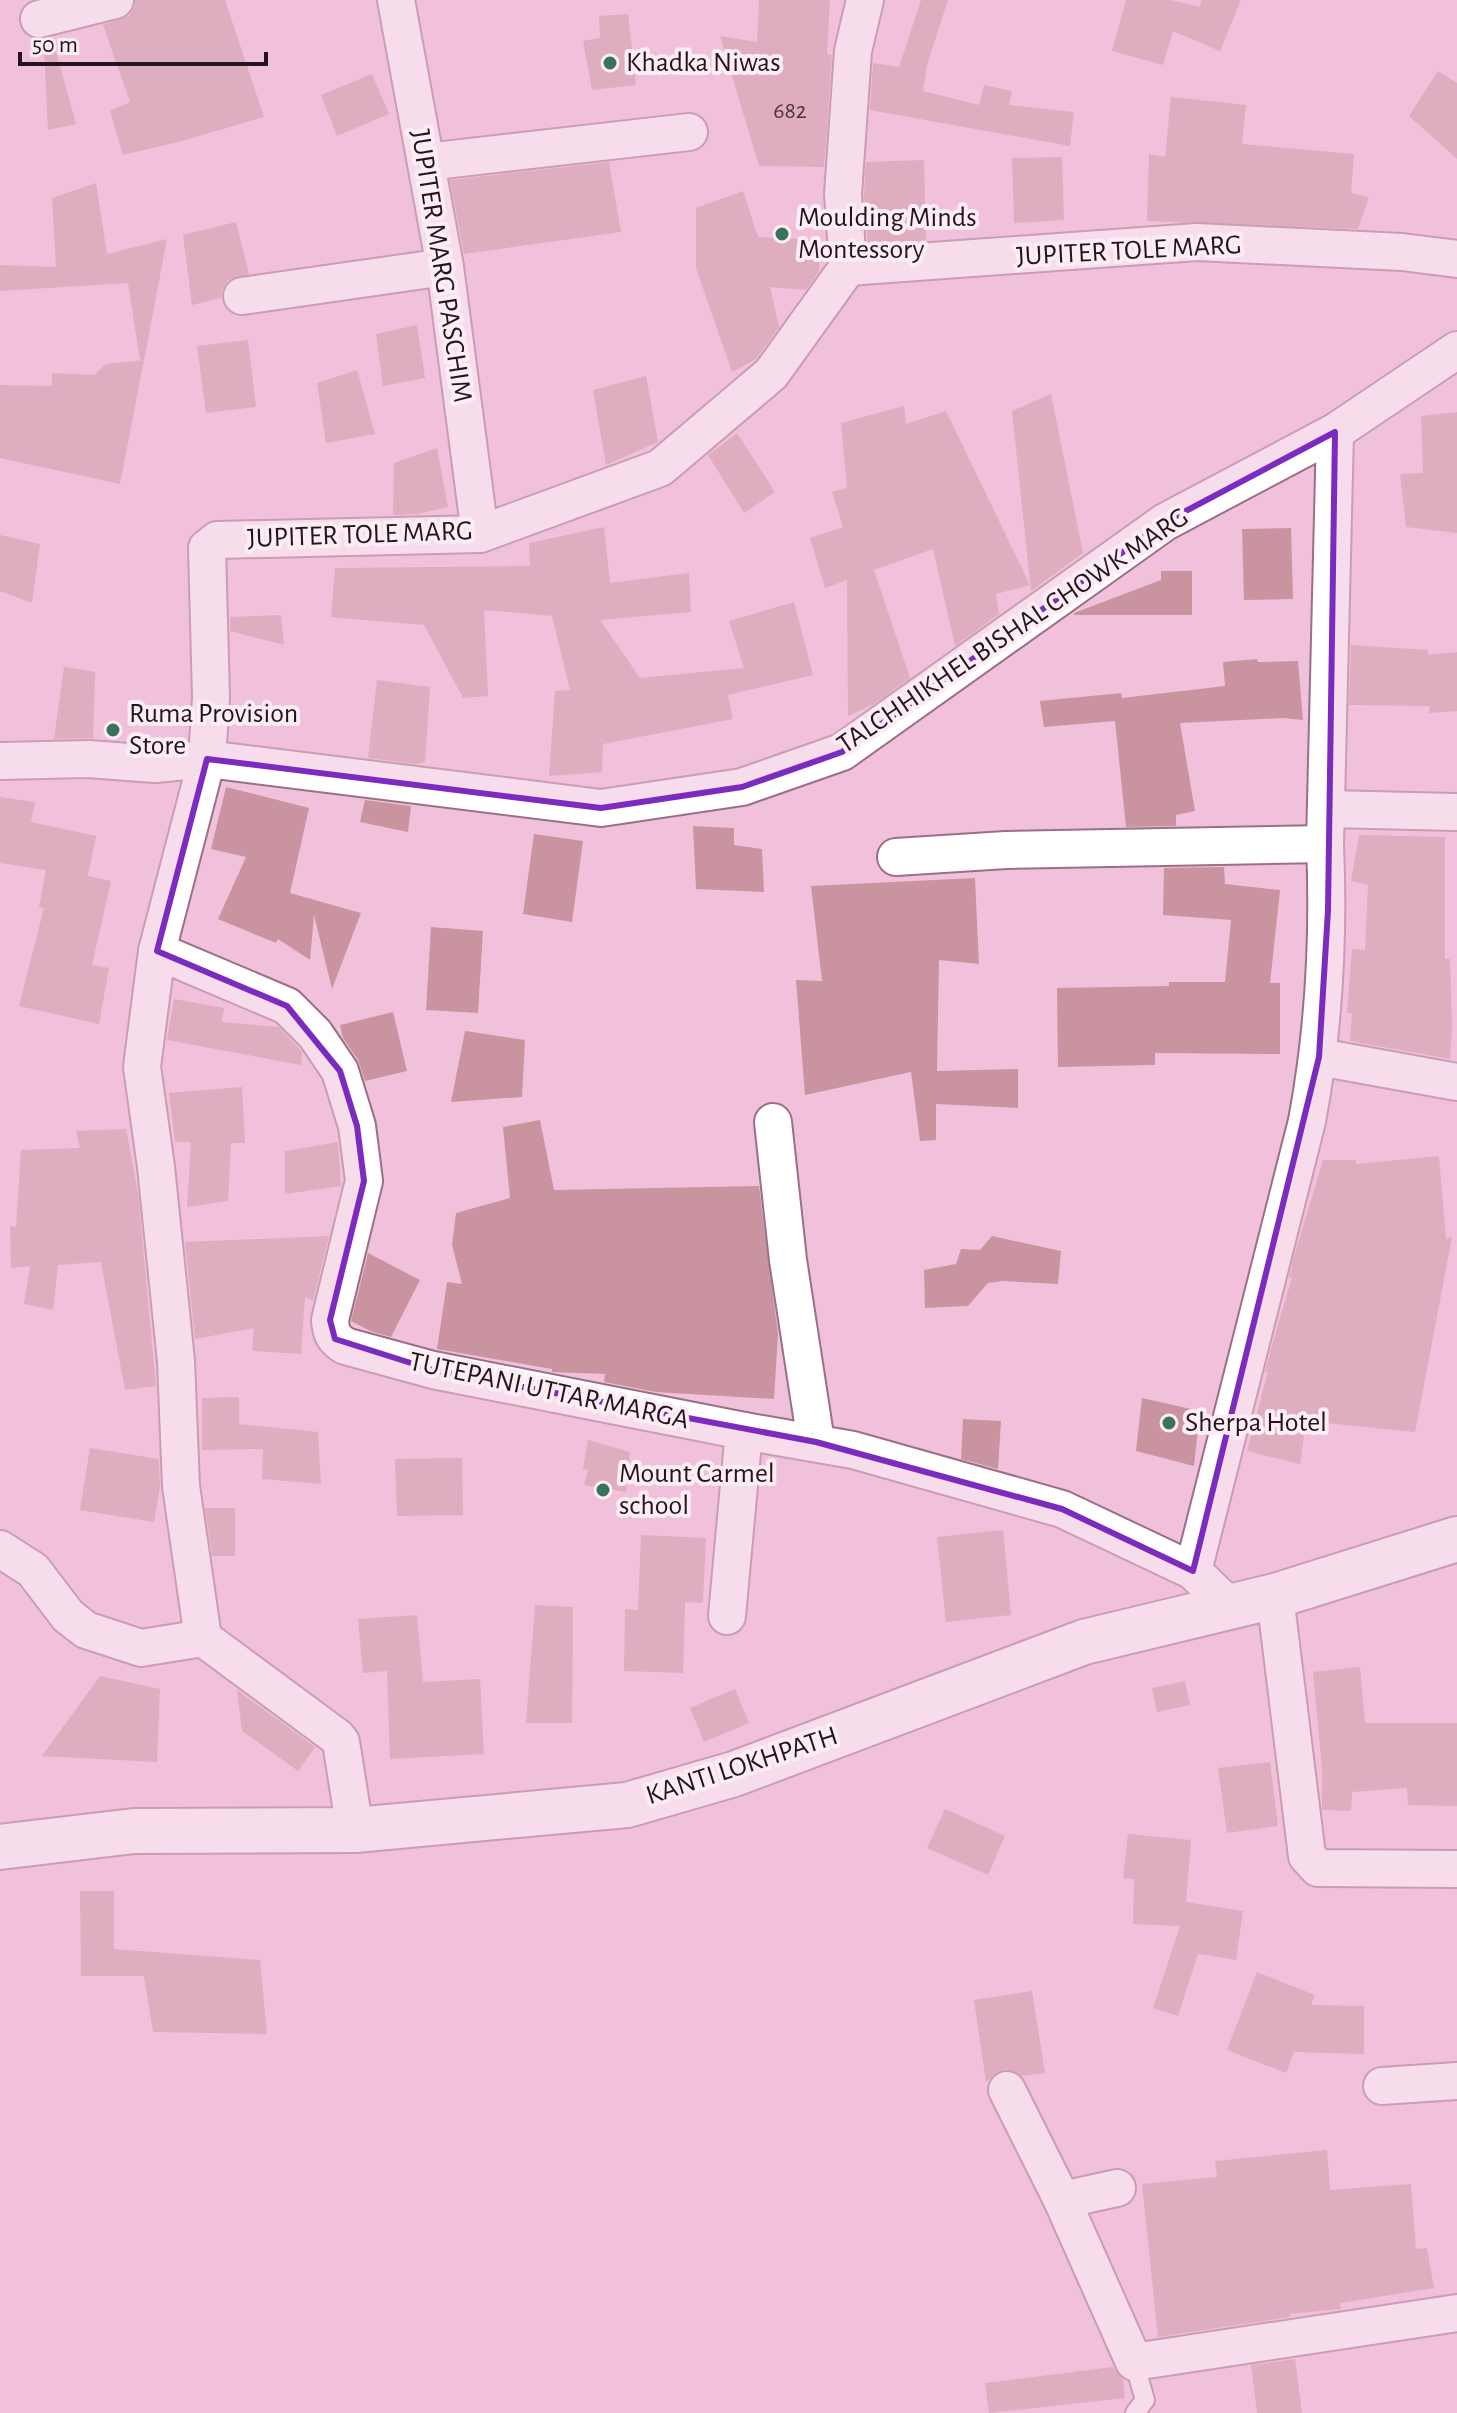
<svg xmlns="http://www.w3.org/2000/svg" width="1457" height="2413" viewBox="0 0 1457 2413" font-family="'Alegreya Sans',sans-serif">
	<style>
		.building { fill: #c9949f }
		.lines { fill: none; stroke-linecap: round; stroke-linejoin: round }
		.service-casing { stroke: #9b6f87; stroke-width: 22 }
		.minor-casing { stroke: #9b6f87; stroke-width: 40 }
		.primary-casing { stroke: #9b6f87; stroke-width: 48 }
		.service { stroke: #fff; stroke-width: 18 }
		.minor { stroke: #fff; stroke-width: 36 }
		.primary { stroke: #fff; stroke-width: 44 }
		.marked { fill: none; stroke: #7b2cbf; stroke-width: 6; stroke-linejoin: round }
		.poi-dot { fill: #39735c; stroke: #fcedf5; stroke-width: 3 }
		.labels { text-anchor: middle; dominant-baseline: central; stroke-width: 8; stroke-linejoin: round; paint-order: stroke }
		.number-label { font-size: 24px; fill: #4e343e }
		.poi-label { font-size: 28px; fill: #25141d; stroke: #fcedf5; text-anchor: start }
		.street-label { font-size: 28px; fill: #25141d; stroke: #fcedf5 }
	</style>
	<rect width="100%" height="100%" fill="#f1c1db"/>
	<g class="building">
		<polygon points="135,0 225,0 264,117 182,141 123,155 110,111 130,102 103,25 129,16 135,6"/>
		<polygon points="759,0 830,0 827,54 832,55 824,167 759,166 720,36 757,42"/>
		<polygon points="921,0 948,0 927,65 923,91 979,105 984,85 1012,91 1009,105 1074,112 1070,146 870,110 873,63 899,67"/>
		<polygon points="1126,0 1171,0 1199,7 1202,0 1241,0 1220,51 1173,31 1163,65 1112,51"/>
		<polygon points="628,14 636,85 592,90 583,41 600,38 599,16"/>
		<polygon points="55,48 76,124 48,130 44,49"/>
		<polygon points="1438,71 1457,83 1457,159 1409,116"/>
		<polygon points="372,74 389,114 337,136 321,95"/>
		<polygon points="1171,97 1246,105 1242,144 1354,154 1351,193 1369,197 1358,229 1147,221 1149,154 1165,157"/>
		<polygon points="1062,157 1064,220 1014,223 1012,158"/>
		<polygon points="924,160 926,240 868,245 864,194 866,162"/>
		<polygon points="609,162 621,232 464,254 450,180"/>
		<polygon points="96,183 107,254 167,239 144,360 140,360 128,283 0,291 0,265 56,267 52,198"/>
		<polygon points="743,191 758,237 820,240 819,271 806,290 770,287 779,327 756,359 732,372 696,268 696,208"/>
		<polygon points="236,222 249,274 228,280 222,289 221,298 192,305 183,235"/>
		<polygon points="417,325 425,378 383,386 376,334"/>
		<polygon points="248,340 256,407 206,413 197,346"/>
		<polygon points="144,360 120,484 0,458 0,385 52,386 52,373 94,375 106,364"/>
		<polygon points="357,370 375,434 326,443 317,383"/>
		<polygon points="646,376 658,442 606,465 593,390"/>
		<polygon points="1051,394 1083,553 1031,591 1012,411"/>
		<polygon points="904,406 906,424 946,411 1030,585 996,594 999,614 955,646 933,549 874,570 910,678 874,704 848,716 847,580 825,588 810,538 843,527 832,492 847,488 841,423"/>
		<polygon points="1457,412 1457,533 1406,527 1400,474 1423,473 1421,416"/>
		<polygon points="737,433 775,492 744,513 708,455"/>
		<polygon points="437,448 448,507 417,514 393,515 394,463"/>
		<polygon points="604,527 610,583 689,573 691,612 600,620 640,678 744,668 729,621 794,602 813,675 728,695 733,719 603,744 602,772 549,776 555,691 570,690 552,616 484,610 488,696 463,698 424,625 331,617 335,568 530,566 529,543"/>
		<polygon points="1291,528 1293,599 1244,600 1242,529"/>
		<polygon points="0,535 40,544 32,603 0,591"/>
		<polygon points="1161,571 1192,571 1192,615 1074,615 1074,613 1161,580"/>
		<polygon points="281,615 284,645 230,631 230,617"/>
		<polygon points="1351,645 1428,650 1428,655 1457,652 1457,711 1429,713 1430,706 1349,705"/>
		<polygon points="1257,659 1258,662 1298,661 1303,720 1284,718 1180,723 1195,811 1176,815 1176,826 1126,827 1115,721 1044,727 1040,701 1121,693 1122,698 1225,686 1223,662"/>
		<polygon points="64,667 95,672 93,738 54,739"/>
		<polygon points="377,680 430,687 425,762 415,764 368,758"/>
		<polygon points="226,787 309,808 290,893 361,913 332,989 314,915 310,960 278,939 276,943 218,919 246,857 211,849"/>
		<polygon points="0,797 35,802 31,822 96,836 88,876 111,881 92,965 109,968 99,1024 19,1006 44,908 39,907 46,870 0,863"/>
		<polygon points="365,800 411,806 408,832 360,822"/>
		<polygon points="693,826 734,828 734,845 762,849 764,892 696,889"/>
		<polygon points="534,834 583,841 572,922 523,914"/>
		<polygon points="1359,835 1445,837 1445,959 1450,959 1452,1026 1450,1059 1350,1041 1352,1013 1347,1013 1352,949 1365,950 1368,885 1351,881"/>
		<polygon points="1224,867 1225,884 1280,890 1270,983 1280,983 1280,1054 1155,1053 1155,1065 1058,1067 1057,988 1169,986 1169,982 1225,982 1231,920 1163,915 1164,868"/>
		<polygon points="975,878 979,964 939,960 937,1071 1018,1069 1018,1108 936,1104 936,1140 920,1141 911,1072 805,1095 796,980 822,981 811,886"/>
		<polygon points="431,927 483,931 478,1013 426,1010"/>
		<polygon points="174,999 224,1008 222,1022 279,1027 302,1052 301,1065 167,1040"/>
		<polygon points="393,1012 407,1071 365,1081 358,1060 343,1038 340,1025"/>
		<polygon points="465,1031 525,1040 522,1097 451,1102"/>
		<polygon points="242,1087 245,1143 231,1143 228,1201 187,1207 191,1142 175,1142 169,1093"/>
		<polygon points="540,1120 554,1190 759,1186 778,1334 774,1399 656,1392 604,1382 605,1374 552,1372 552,1369 437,1349 447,1282 462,1284 452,1245 456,1213 510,1198 503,1127"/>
		<polygon points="126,1129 138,1193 156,1386 125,1390 101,1262 58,1265 53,1310 24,1304 30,1266 11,1268 10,1226 16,1227 21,1150 80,1148 76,1131"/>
		<polygon points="338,1142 341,1186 285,1194 285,1151"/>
		<polygon points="1439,1156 1446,1239 1452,1237 1415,1432 1306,1421 1300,1464 1247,1451 1268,1372 1265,1372 1276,1331 1292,1278 1289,1278 1293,1260 1323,1160 1356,1160 1356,1164"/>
		<polygon points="329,1236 313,1301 305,1297 301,1354 252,1351 254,1328 195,1339 185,1242"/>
		<polygon points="992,1236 1061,1251 1058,1284 1003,1281 988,1283 968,1306 925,1308 924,1270 956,1264 961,1249 980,1250"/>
		<polygon points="368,1253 420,1280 391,1337 370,1331 351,1321"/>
		<polygon points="239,1397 239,1424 318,1432 321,1484 262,1479 263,1449 202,1450 202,1398"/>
		<polygon points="1142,1398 1200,1411 1194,1466 1136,1451"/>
		<polygon points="963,1419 1001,1421 998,1469 961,1459"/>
		<polygon points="588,1440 630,1452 626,1492 584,1485 588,1470 583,1469"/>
		<polygon points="90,1448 159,1459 160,1487 154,1522 80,1510"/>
		<polygon points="462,1458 463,1515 397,1516 395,1459"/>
		<polygon points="205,1508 235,1508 235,1556 212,1556"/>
		<polygon points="1003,1530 1011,1615 946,1622 937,1537"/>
		<polygon points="641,1535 706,1538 703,1603 685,1602 683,1673 624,1671 625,1609 638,1610"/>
		<polygon points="535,1605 573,1607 572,1723 526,1723"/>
		<polygon points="417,1615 423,1682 480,1679 484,1754 390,1759 387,1671 363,1673 358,1619"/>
		<polygon points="1360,1667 1365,1723 1457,1723 1457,1806 1408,1805 1407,1788 1352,1792 1351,1811 1322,1810 1322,1768 1313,1672"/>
		<polygon points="100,1676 160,1689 157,1762 42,1756"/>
		<polygon points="1185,1681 1190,1705 1157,1712 1152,1688"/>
		<polygon points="735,1689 749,1723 704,1742 690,1708"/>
		<polygon points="237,1690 315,1747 298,1771 242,1731"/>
		<polygon points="1270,1762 1278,1826 1227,1833 1218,1768"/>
		<polygon points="945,1809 1005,1836 988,1875 927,1848"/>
		<polygon points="1128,1834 1191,1840 1186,1902 1243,1911 1236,1960 1198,1954 1178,2016 1153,2008 1180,1926 1133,1924 1134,1879 1123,1878"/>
		<polygon points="80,1891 114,1891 114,1949 260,1960 267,2034 153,2032 144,1976 81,1976"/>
		<polygon points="1257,1972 1315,1995 1311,2005 1364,2006 1364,2054 1294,2052 1286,2073 1227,2050"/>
		<polygon points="1032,1991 1045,2073 1022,2076 1007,2069 997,2072 986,2082 974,2000"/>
		<polygon points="1327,2150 1330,2190 1411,2184 1416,2249 1427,2248 1434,2288 1340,2303 1341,2309 1290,2314 1290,2317 1158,2337 1142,2184 1217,2177 1215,2161"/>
		<polygon points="1295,2359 1302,2413 1257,2413 1251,2365"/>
		<polygon points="1113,2367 1123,2379 1125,2398 989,2413 985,2383"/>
	</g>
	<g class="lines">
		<defs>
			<polyline id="service" points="1134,2362 1145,2400 1135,2413"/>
			<g id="minor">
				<polyline points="396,0 445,267 480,534"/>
				<polyline points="39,19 115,0"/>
				<polyline points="426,162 689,132"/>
				<polyline points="848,267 1197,242 1402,252 1457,259"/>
				<polyline points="242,296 445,267"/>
				<polyline points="0,761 88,759 155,764 207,759 211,697 207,548 217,540 480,534 660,468 771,374 848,267 843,194 853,51 865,0"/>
				<polyline points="1328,809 1457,812"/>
				<polyline points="896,857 1006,850 1325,844"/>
				<path d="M157,951L287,1006L315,1034L340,1071L357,1126L364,1181L330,1320C331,1334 334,1339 345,1346L433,1370L744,1431L853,1450L1062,1509L1193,1571L1230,1607"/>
				<polyline points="1319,1057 1457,1082"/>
				<polyline points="773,1122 788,1260 816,1442"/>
				<polyline points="0,1549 33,1570 68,1616 86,1630 141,1648 203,1638 337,1737 341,1742 355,1830"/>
				<path d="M1193,1571L1307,1121C1324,1030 1329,937 1325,844L1335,432"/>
				<polyline points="1275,1596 1307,1856 1318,1868 1457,1869"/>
				<polyline points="727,1616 744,1431"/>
				<polyline points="203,1638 181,1486 176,1361 156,1167 142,1067 157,951 207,759 601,808 742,787 842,752 1165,522 1335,432 1457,350"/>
				<polyline points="1382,2086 1457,2081"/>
				<polyline points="1007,2090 1062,2200 1117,2188"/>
				<polyline points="1062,2200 1134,2362 1457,2313"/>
			</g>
			<polyline id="primary" points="0,1847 134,1831 355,1830 627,1805 734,1774 1084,1642 1275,1596 1457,1539"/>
		</defs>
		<use href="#service" class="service-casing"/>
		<use href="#minor" class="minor-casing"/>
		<use href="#primary" class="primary-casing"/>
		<use href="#service" class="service"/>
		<use href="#minor" class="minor"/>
		<use href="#primary" class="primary"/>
	</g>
	<path d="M0 0H1457V2413H0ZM1335,432L1328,910L1319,1057L1193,1571L1062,1509L816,1442L433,1370L335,1339L330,1320L364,1181L357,1126L340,1071L287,1006L157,951L207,759L601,808L742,787L842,752L1165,522Z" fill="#f1c1db" fill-opacity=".55" fill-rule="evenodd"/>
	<path class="marked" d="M1335,432L1328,910L1319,1057L1193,1571L1062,1509L816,1442L433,1370L335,1339L330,1320L364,1181L357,1126L340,1071L287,1006L157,951L207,759L601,808L742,787L842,752L1165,522Z"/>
	<g class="poi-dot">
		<circle cx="610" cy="63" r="8"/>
		<circle cx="782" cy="234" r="8"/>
		<circle cx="113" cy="730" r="8"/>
		<circle cx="1169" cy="1423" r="8"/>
		<circle cx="603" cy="1490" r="8"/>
	</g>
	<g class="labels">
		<g class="number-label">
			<text x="790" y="111">682</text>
		</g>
		<g class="poi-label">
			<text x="626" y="63">Khadka Niwas</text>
			<text x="798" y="218">Moulding Minds<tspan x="798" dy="32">Montessory</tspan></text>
			<text x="129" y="714">Ruma Provision<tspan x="129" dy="32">Store</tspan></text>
			<text x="1185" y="1423">Sherpa Hotel</text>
			<text x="619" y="1474">Mount Carmel<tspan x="619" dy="32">school</tspan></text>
		</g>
		<g class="street-label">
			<text transform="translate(1129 251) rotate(-3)">JUPITER TOLE MARG</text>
			<text transform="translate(441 266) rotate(81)">JUPITER MARG PASCHIM</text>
			<text transform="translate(360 535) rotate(-2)">JUPITER TOLE MARG</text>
			<text transform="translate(1013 631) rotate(-34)">TALCHHIKHEL BISHAL CHOWK MARG</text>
			<text transform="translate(549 1391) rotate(12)">TUTEPANI UTTAR MARGA</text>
			<text transform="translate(742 1766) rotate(-18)">KANTI LOKHPATH</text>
		</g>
	</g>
	<path d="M20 52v12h246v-12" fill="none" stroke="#25141d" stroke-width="4"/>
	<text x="32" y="52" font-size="24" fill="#25141d" stroke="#fcedf5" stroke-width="6" paint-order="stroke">50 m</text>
</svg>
